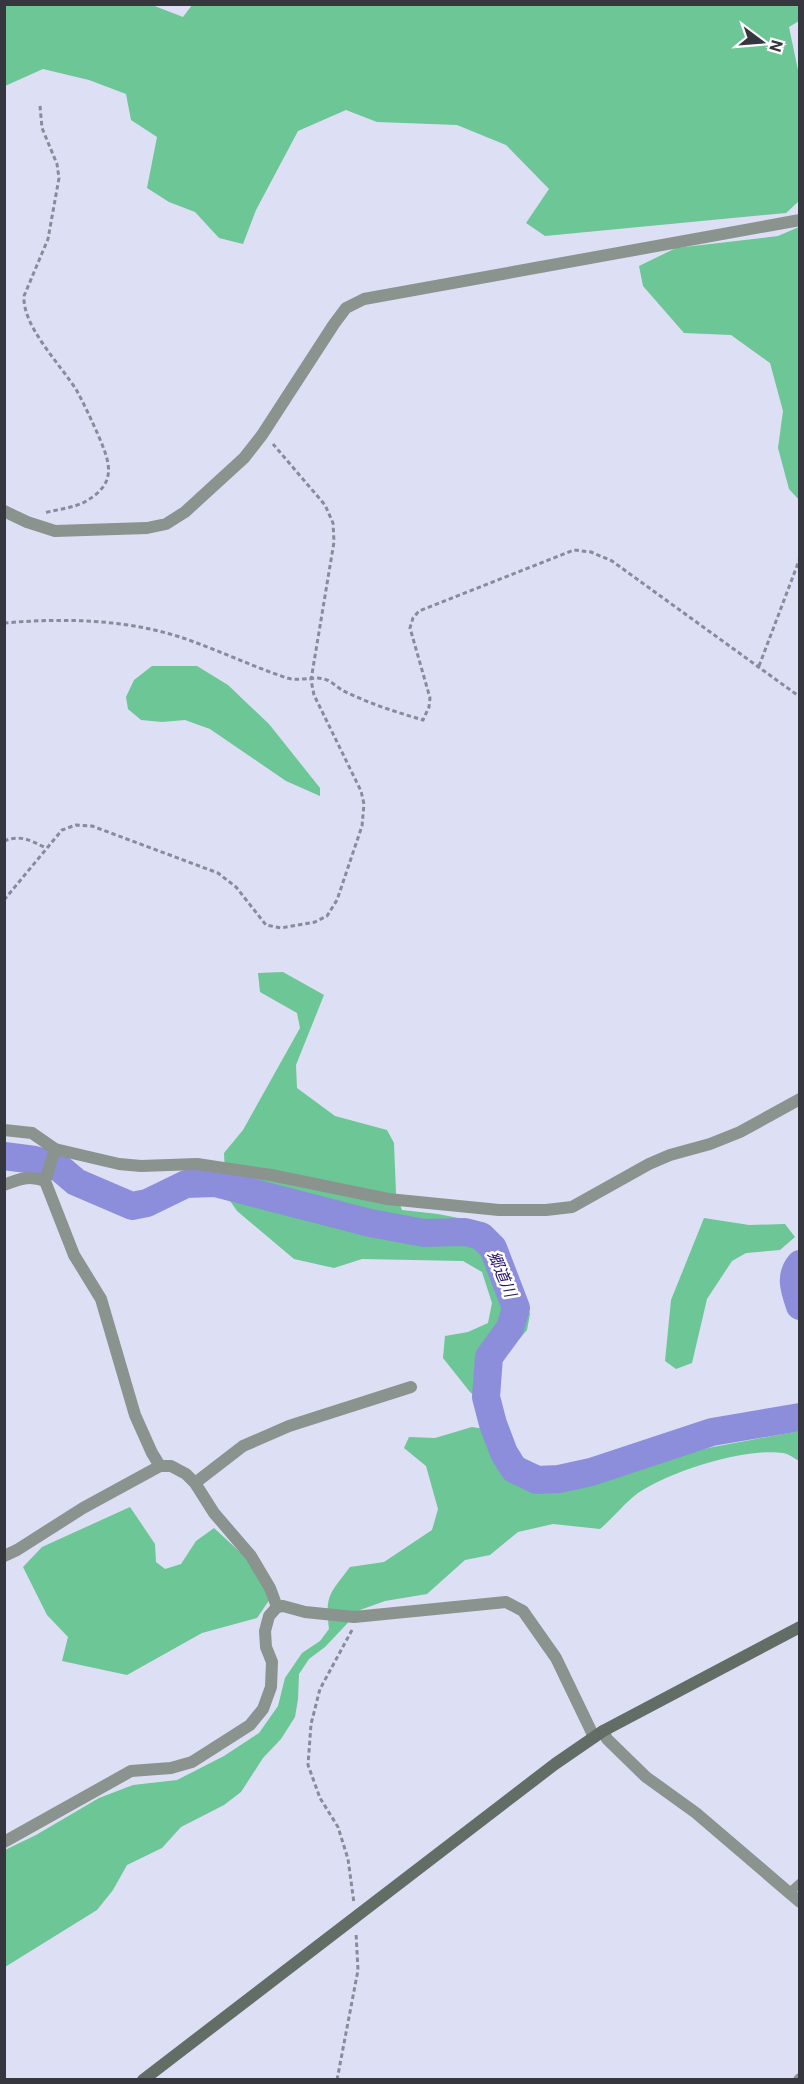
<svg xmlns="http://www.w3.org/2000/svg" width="804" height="2084" viewBox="0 0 804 2084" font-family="Roboto,'Noto Sans JP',sans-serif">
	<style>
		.forest { fill: #6cc695 }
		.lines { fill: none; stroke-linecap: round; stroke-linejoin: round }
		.river { stroke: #8c8edb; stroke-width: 28 }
		.path { stroke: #8a8b9a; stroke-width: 3; stroke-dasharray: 4.5 3; stroke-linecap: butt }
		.lane { stroke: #8a938d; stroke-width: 9 }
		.street { stroke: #8a938d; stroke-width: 12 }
		.secondary { stroke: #616d65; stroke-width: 12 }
		.labels { text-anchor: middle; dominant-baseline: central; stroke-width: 5; stroke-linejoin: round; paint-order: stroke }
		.water-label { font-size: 16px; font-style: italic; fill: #281771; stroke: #fff }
	</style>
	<rect width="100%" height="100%" fill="#dddff4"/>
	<g class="forest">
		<polygon points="192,5 799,5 799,21 789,27 799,75 799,201 786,213 545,236 526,223 549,189 506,145 457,125 377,122 346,110 298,131 256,210 243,244 219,238 195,212 169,202 147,188 157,137 131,120 126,94 89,80 43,69 5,86 5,5 152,5 183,17"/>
		<polygon points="799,227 799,500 789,489 778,448 783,411 770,363 731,335 684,333 643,286 639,266 676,248 778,236"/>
		<polygon points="152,666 197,666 228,685 269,724 320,788 320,796 286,781 210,729 185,720 162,722 141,720 128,709 126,697 134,680"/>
		<polygon points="283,972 324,995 296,1065 297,1088 335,1116 387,1130 394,1143 396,1194 402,1210 438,1214 469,1220 503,1249 530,1314 527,1330 506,1355 496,1373 497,1388 479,1400 470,1392 443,1358 445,1336 468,1332 488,1323 492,1303 482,1272 463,1261 362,1259 334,1268 294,1259 237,1211 226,1195 224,1153 243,1130 300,1028 297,1013 260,992 258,973"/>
		<polygon points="704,1218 749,1225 785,1224 795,1237 780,1250 746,1253 732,1261 707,1299 692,1363 676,1369 665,1361 671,1300"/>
		<path d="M472,1427L485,1429L500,1471L525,1488L556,1491L595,1484L654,1460L713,1447L799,1431V1461C794,1458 789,1454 783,1453C746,1447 662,1473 633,1497C621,1507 612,1519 600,1529L553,1524L518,1532L490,1555L465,1560L427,1594L385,1601L360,1610L325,1647L309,1659L299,1674L298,1699L295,1717L281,1739L263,1758L241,1792L224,1805L181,1827L162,1848L127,1865L113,1890L97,1910L5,1967V1850L36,1835L99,1798L133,1785L177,1780L224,1756L259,1733L278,1706L285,1678L302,1653L320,1641L329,1629C325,1594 330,1594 350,1567L384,1562L432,1530L438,1509L426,1466L404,1448L409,1437L435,1438Z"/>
		<polygon points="130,1507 155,1544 156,1562 165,1569 181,1564 196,1541 214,1528 253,1564 270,1599 257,1618 202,1633 127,1675 62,1661 68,1637 47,1615 23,1567 42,1547"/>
	</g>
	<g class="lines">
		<g class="river">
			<polyline points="4,1156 35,1160 56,1165 76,1182 132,1206 147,1203 186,1184 215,1183 370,1223 424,1233 465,1232 481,1236 493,1248 516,1308 510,1328 489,1357 486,1397 493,1424 504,1453 514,1469 537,1480 559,1479 591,1472 712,1432 800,1417"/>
			<path d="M800,1264C789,1277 795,1291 800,1306"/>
		</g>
		<g class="path">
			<path d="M40,106L42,128L57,164L59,178L48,239L24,296C22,326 61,365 77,391C85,406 92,421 99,437C110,463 117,482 88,500C76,508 58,509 44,513"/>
			<path d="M4,623C63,618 124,619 180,637C216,649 251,666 287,678C300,682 316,675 327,680C332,682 337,687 342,690C367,703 396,712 423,720L429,707L430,698L410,628L413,618L419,611L574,550L591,552L612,561L800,697"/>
			<polyline points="759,666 800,558"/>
			<path d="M4,841C21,834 31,841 46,848"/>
			<polyline points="4,900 62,830 76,825 92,826 218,873 236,887 266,925 281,928 315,922 327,916 337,900 362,826 364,804 361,791 314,695 311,680 334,542 333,523 325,505 273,444"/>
			<polyline points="352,1630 320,1689 311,1724 308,1765 320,1798 338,1827 348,1859 354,1903"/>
			<polyline points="337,2080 358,1970 356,1933"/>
		</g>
		<polyline class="lane" points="789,1893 800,1883"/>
		<g class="street">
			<polyline points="4,511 27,522 55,531 147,528 166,524 185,512 244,458 262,435 334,324 346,308 364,299 800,220"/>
			<polyline points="4,1130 32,1133 55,1149 119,1164 141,1166 197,1164 271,1175 388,1199 499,1210 546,1210 572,1207 649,1164 670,1155 710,1144 740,1132 800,1099"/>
			<polyline points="55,1149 45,1181 74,1255 101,1299 135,1415 152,1453 160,1466"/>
			<path d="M4,1185C19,1179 29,1175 45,1181"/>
			<polyline points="195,1483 243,1446 289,1426 411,1387"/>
			<polyline points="4,1556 17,1550 83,1508 160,1466 171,1466 186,1474 195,1483 214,1513 251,1556 270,1588 277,1607"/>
			<polyline points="603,1731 607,1739 646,1777 696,1813 800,1902"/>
			<polyline points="4,1842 131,1771 171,1768 192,1762 250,1725 263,1709 271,1687 272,1662 266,1647 265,1631 269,1616 277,1607 283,1606 305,1612 354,1617 506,1602 523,1611 556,1658 594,1737"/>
			<polyline points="799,2080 800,2079"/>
		</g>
		<polyline class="secondary" points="143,2080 555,1764 603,1731 800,1627"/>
	</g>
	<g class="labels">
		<g class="water-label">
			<text transform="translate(502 1274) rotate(67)">郷道川</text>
		</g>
	</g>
	<rect width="804" height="2084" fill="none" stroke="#35363e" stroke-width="12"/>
	<g transform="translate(762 42) rotate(106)" stroke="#ffffff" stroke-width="4.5" paint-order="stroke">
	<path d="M0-4.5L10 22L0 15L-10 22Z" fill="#35363e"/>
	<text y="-9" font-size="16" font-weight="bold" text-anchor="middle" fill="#35363e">N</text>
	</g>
</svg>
